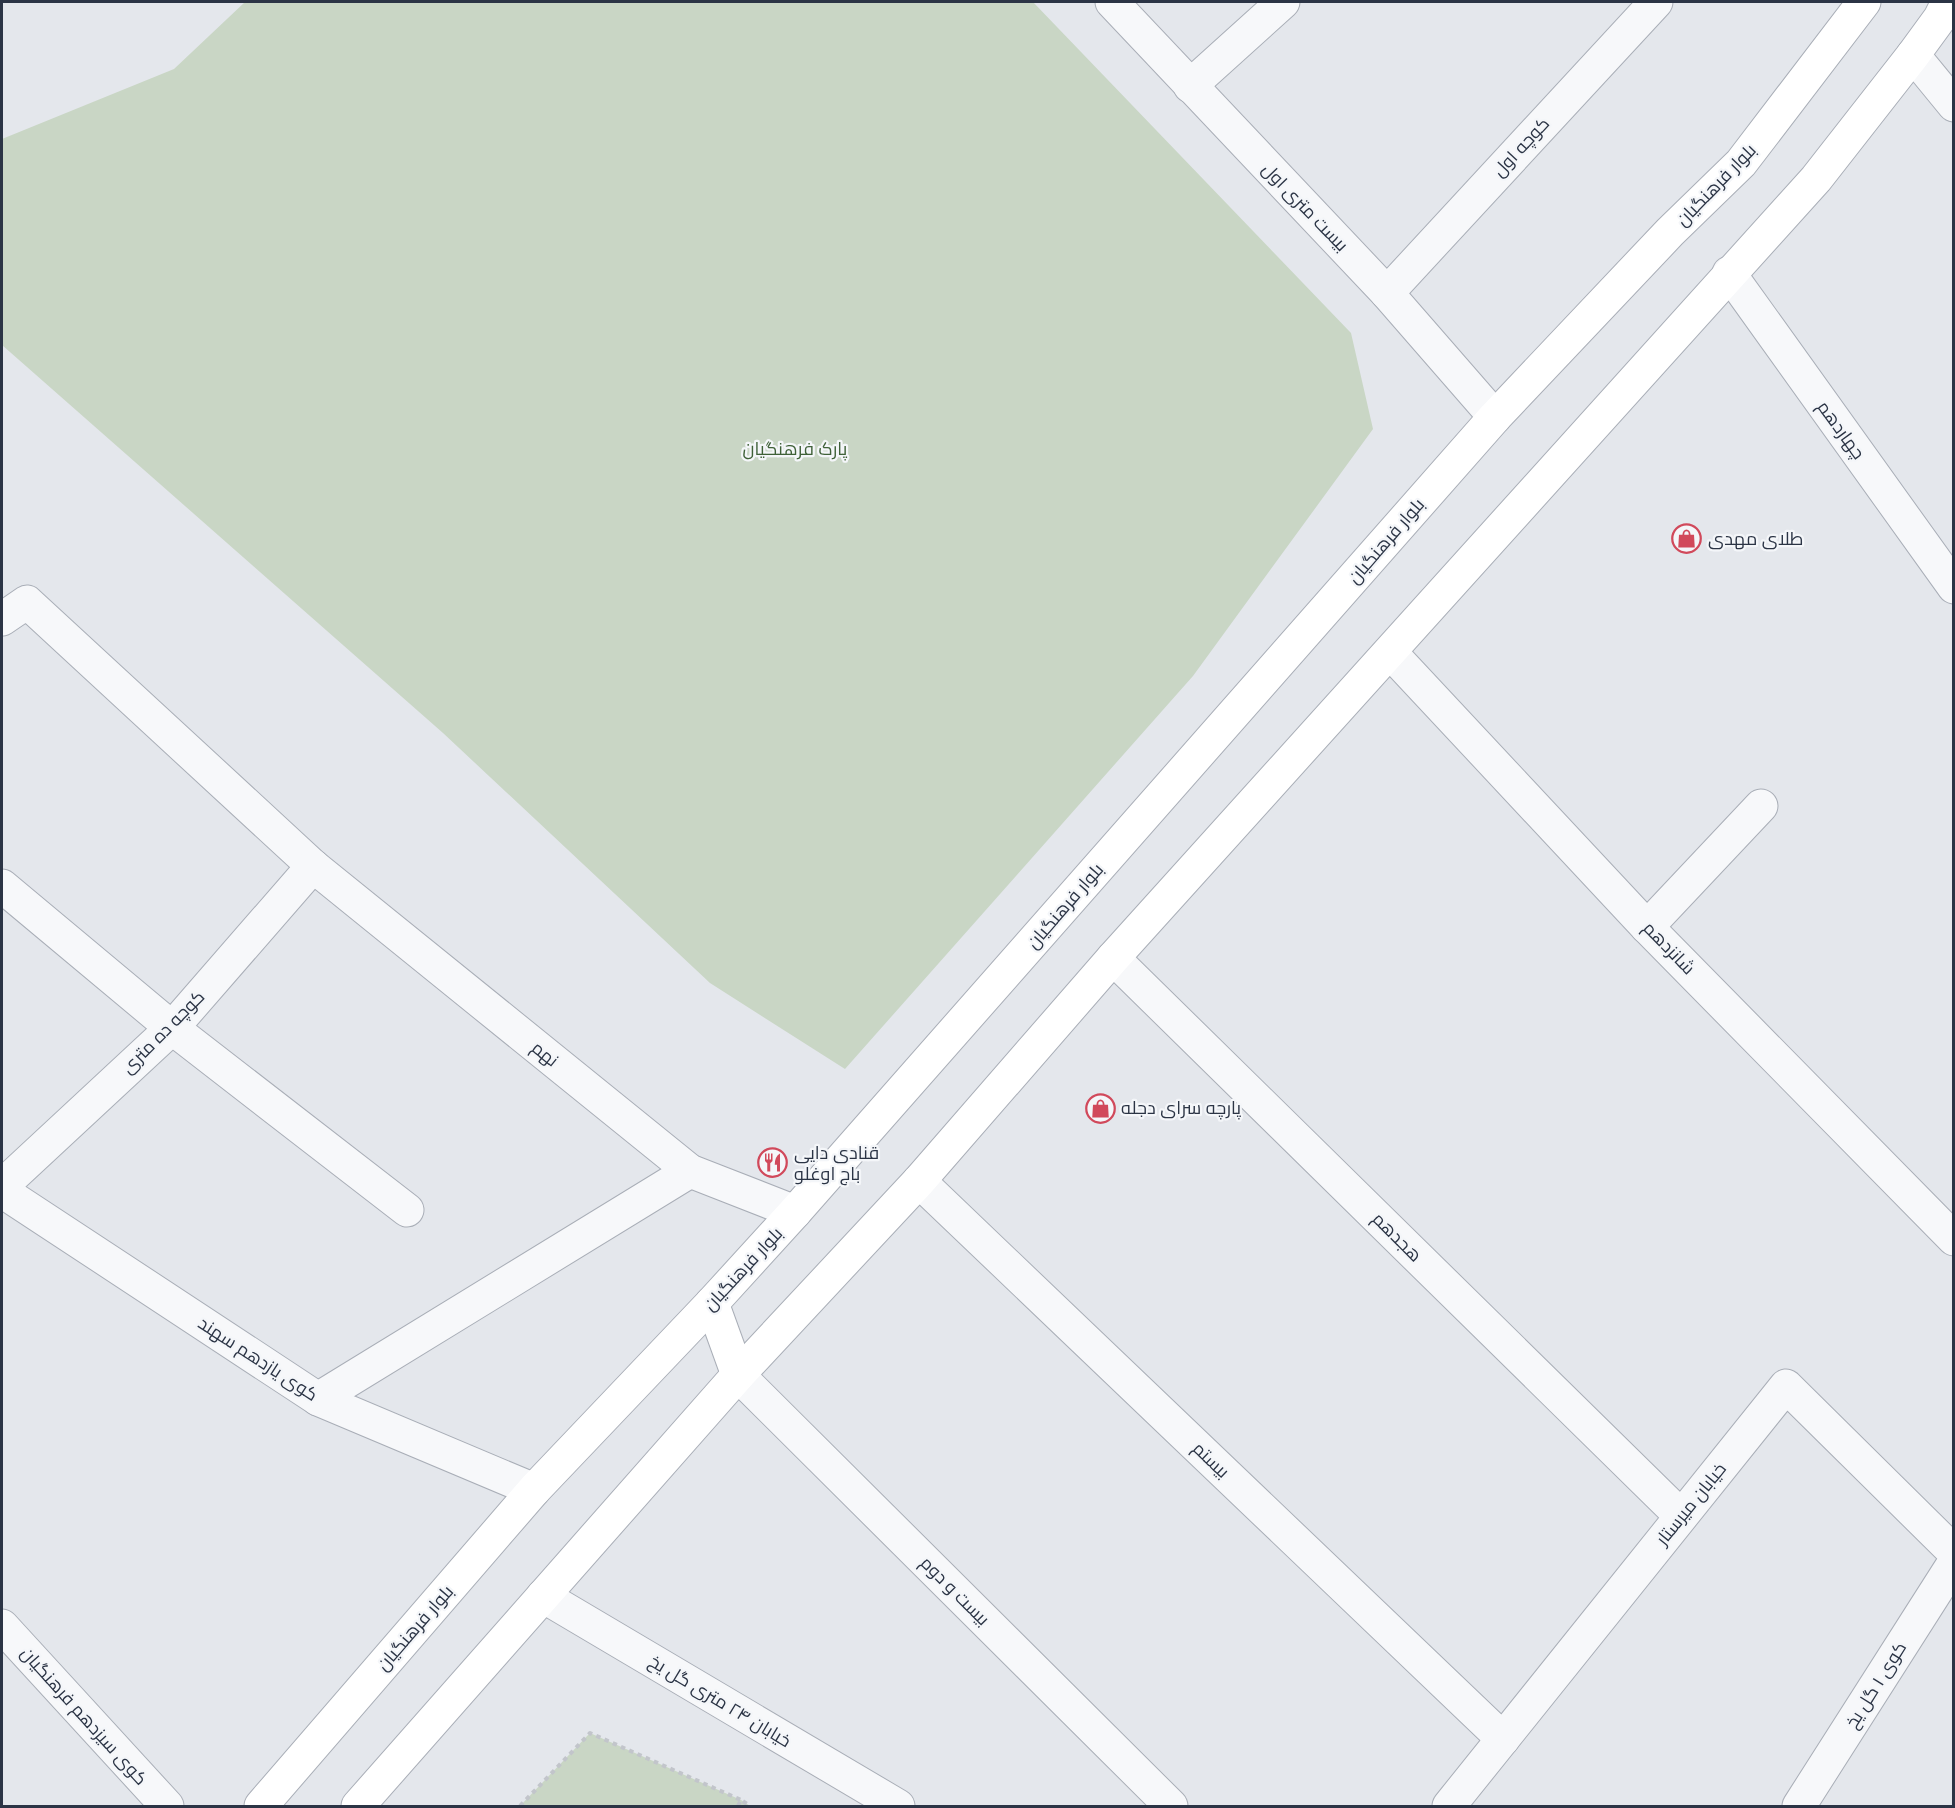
<svg xmlns="http://www.w3.org/2000/svg" width="1955" height="1808" viewBox="0 0 1955 1808" font-family="'Nunito Sans',Cairo,sans-serif">
	<style>
		.green { fill: #c9d6c5 }
		.lines { fill: none; stroke-linecap: round; stroke-linejoin: round }
		.minor-casing { stroke: #a9aeb7; stroke-width: 35 }
		.tertiary-casing { stroke: #a9aeb7; stroke-width: 35 }
		.secondary-casing { stroke: #a9aeb7; stroke-width: 35 }
		.path { stroke: #c2c5cb; stroke-width: 4; stroke-dasharray: 4.5 4.5; stroke-linecap: butt }
		.minor { stroke: #f7f8fa; stroke-width: 33 }
		.tertiary { stroke: #f7f8fa; stroke-width: 33 }
		.secondary { stroke: #fff; stroke-width: 33 }
		.labels { text-anchor: middle; dominant-baseline: central; stroke-width: 4.5; stroke-linejoin: round; paint-order: stroke }
		.street-label { font-size: 18px; fill: #2b3445; stroke: #f4f6f9 }
		.park-label { font-size: 18px; fill: #3f6138; stroke: #f4f6f9 }
		.poi-label { font-size: 18px; fill: #2b3445; stroke: #f4f6f9; text-anchor: start }
	</style>
	<rect width="100%" height="100%" fill="#e4e7ec"/>
	<g class="green">
		<polygon points="245,2 1033,2 1351,333 1373,429 1193,676 845,1069 710,983 443,733 2,345 2,139 174,69"/>
		<polygon points="590,1733 741,1800 750,1806 520,1806"/>
	</g>
	<g class="lines">
		<defs>
			<g id="minor">
				<polyline points="1913,55 1954,105"/>
				<polyline points="1190,86 1283,2"/>
				<polyline points="1729,273 1954,587"/>
				<polyline points="1387,293 1656,2"/>
				<polyline points="2,619 27,602 313,866 690,1171 795,1212"/>
				<polyline points="1390,652 1647,927 1954,1239"/>
				<polyline points="2,886 172,1028 407,1210"/>
				<polyline points="1647,927 1761,806"/>
				<polyline points="1113,958 1681,1516"/>
				<polyline points="919,1181 1503,1739"/>
				<polyline points="2,1186 172,1028 313,866"/>
				<polyline points="2,1191 318,1399 534,1490"/>
				<polyline points="738,1375 1171,1806"/>
				<polyline points="318,1399 690,1171"/>
				<polyline points="2,1626 167,1806"/>
				<polyline points="1449,1806 1786,1386 1954,1552"/>
				<polyline points="1799,1806 1954,1563"/>
			</g>
			<g id="tertiary">
				<polyline points="1112,2 1387,293 1495,417"/>
				<polyline points="543,1596 898,1806"/>
			</g>
			<g id="secondary">
				<polyline points="712,1303 738,1375"/>
				<polyline points="261,1806 534,1490 712,1303 795,1212 1495,417 1670,232 1741,163 1864,2"/>
				<polyline points="358,1806 738,1375 919,1181 1113,958 1816,179 1913,55 1940,18 1948,2"/>
			</g>
		</defs>
		<use href="#minor" class="minor-casing"/>
		<use href="#tertiary" class="tertiary-casing"/>
		<use href="#secondary" class="secondary-casing"/>
		<g class="path">
			<polyline points="520,1806 590,1733 741,1800"/>
			<polyline points="738,1806 741,1800 750,1806"/>
		</g>
		<use href="#minor" class="minor"/>
		<use href="#tertiary" class="tertiary"/>
		<use href="#secondary" class="secondary"/>
	</g>
	<defs>
		<symbol id="shop-ring" viewBox="-11 -11 22 22"><circle r="9.5" fill="#f4f6f9" stroke="#d1495b" stroke-width="1.5"/><path d="M-5-2.5h2.3a2.7 3.5 0 0 1 5.4 0H5L5.5 6h-11ZM-1.5-2.5h3a1.5 2.3 0 0 0-3 0Z" fill="#d1495b"/></symbol>
		<symbol id="restaurant-ring" viewBox="-11 -11 22 22"><circle r="9.5" fill="#f4f6f9" stroke="#d1495b" stroke-width="1.5"/><path d="M-5-6h1v4h1v-4h1v4h1v-4h1v5L-1.5 .5V6h-2V.5L-5-1ZM5-6V6H3V1.5H1.5Q1.5-4 5-6Z" fill="#d1495b"/></symbol>
	</defs>
	<g fill-rule="evenodd">
		<use href="#shop-ring" x="1670" y="522" width="33" height="33"/>
		<use href="#shop-ring" x="1084" y="1092" width="33" height="33"/>
		<use href="#restaurant-ring" x="756" y="1146" width="33" height="33"/>
	</g>
	<g class="labels">
		<g class="street-label">
			<text transform="translate(1521 147) rotate(-47)">کوچه اول</text>
			<text transform="translate(1716 185) rotate(-46)">بلوار فرهنگیان</text>
			<text transform="translate(1305 207) rotate(46)">بیست متری اول</text>
			<text transform="translate(1841 430) rotate(54)">چهاردهم</text>
			<text transform="translate(1386 541) rotate(-49)">بلوار فرهنگیان</text>
			<text transform="translate(1065 906) rotate(-49)">بلوار فرهنگیان</text>
			<text transform="translate(1669 948) rotate(46)">شانزدهم</text>
			<text transform="translate(163 1032) rotate(-45)">کوچه ده متری</text>
			<text transform="translate(545 1054) rotate(39)">نهم</text>
			<text transform="translate(1397 1237) rotate(45)">هجدهم</text>
			<text transform="translate(743 1269) rotate(-47)">بلوار فرهنگیان</text>
			<text transform="translate(258 1359) rotate(33)">کوی یازدهم سهند</text>
			<text transform="translate(1211 1460) rotate(44)">بیستم</text>
			<text transform="translate(1691 1504) rotate(-51)">خیابان میرستار</text>
			<text transform="translate(955 1591) rotate(45)">بیست و دوم</text>
			<text transform="translate(415 1628) rotate(-49)">بلوار فرهنگیان</text>
			<text transform="translate(1876 1685) rotate(-58)">کوی ۱ گل یخ</text>
			<text transform="translate(720 1701) rotate(31)">خیابان ۲۴ متری گل یخ</text>
			<text transform="translate(84 1716) rotate(48)">کوی سیزدهم فرهنگیان</text>
		</g>
		<g class="park-label">
			<text x="795" y="449">پارک فرهنگیان</text>
		</g>
		<g class="poi-label">
			<text x="1708" y="539">طلای مهدی</text>
			<text x="1121" y="1108">پارچه سرای دجله</text>
			<text x="794" y="1153">قنادی دایی<tspan x="794" dy="21">باج اوغلو</tspan></text>
		</g>
	</g>
	<rect width="1955" height="1808" fill="none" stroke="#2b3445" stroke-width="6"/>
</svg>
